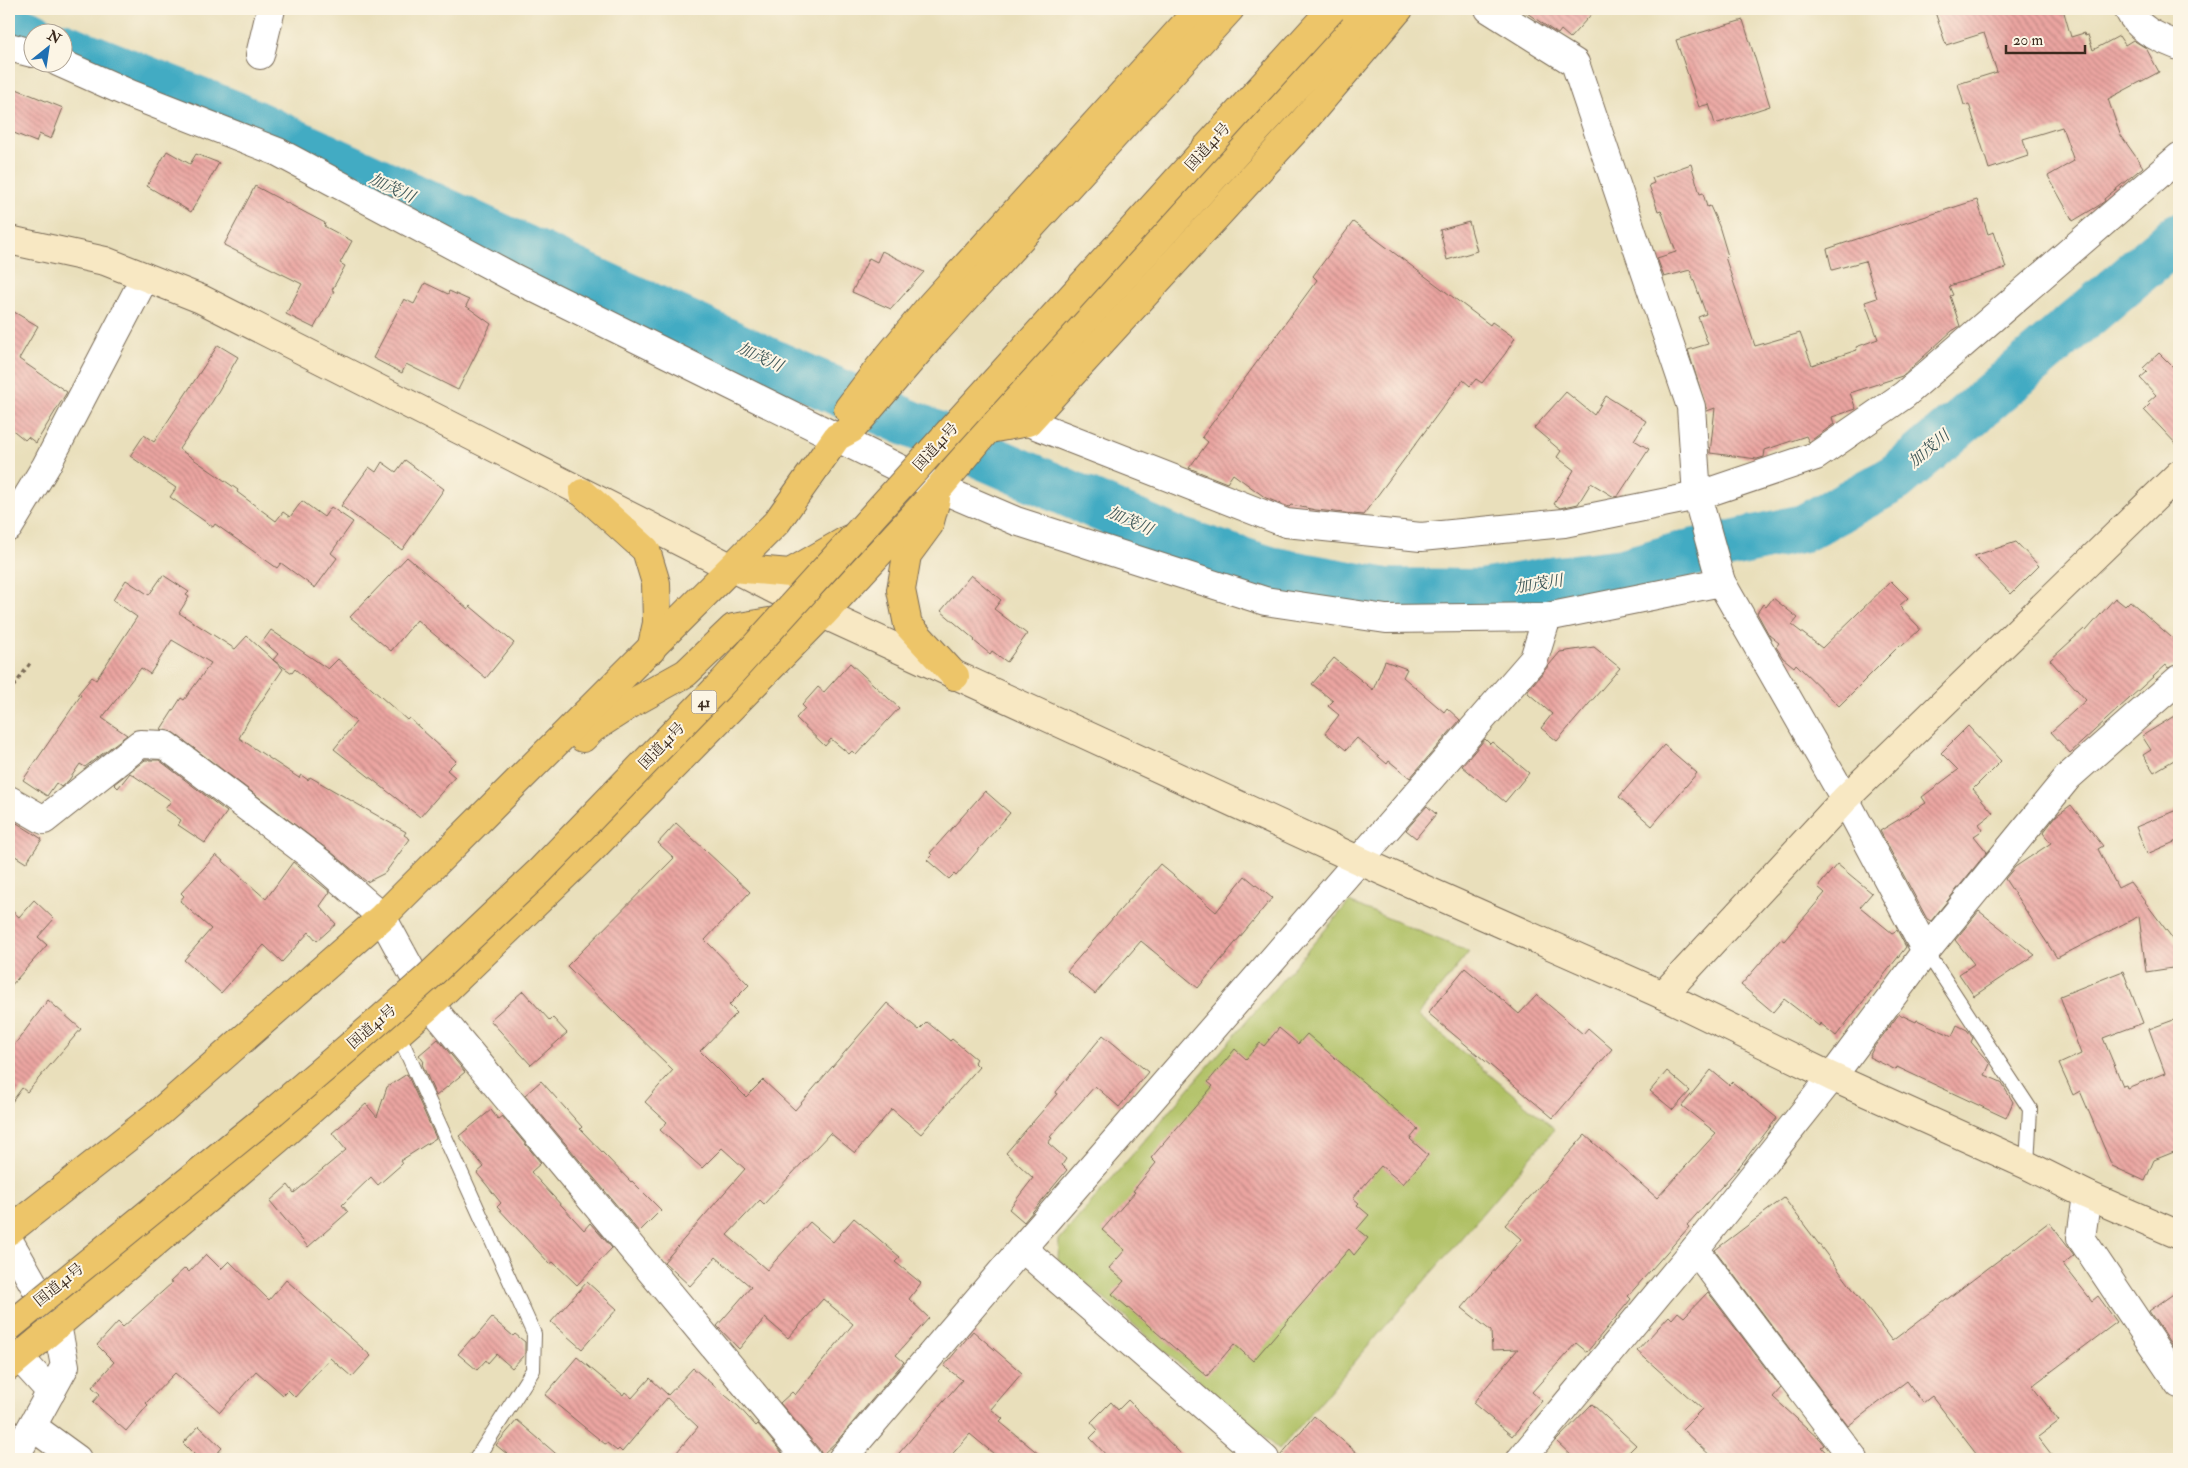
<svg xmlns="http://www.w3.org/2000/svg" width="2188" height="1468" viewBox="0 0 2188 1468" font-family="'IM FELL Double Pica','Noto Serif JP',serif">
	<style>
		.grass { fill: #afc063; stroke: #757540 }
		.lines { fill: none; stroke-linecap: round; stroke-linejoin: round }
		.river { stroke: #43abc3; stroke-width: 48 }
		.building { fill: url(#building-back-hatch) }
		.lane-casing { stroke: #786955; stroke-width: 16 }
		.street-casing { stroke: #786955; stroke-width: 30 }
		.secondary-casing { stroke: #786955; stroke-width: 30 }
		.highway-casing { stroke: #786955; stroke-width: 30 }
		.path { stroke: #786955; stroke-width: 3; stroke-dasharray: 4 4; stroke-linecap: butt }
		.lane { stroke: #fff; stroke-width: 14 }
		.street { stroke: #fff; stroke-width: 28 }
		.secondary { stroke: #f8e8c3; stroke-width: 28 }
		.highway { stroke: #edc569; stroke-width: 28 }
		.highway-bridge-casing { stroke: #786955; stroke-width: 30; stroke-linecap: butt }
		.highway-bridge { stroke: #edc569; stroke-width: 28 }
		.labels { text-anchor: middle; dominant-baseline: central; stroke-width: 4; stroke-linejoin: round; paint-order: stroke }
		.shield { fill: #fcf5e5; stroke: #75675a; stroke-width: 1 }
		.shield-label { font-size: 14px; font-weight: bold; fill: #3b2a1e }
		.street-label { font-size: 15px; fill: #3b2a1e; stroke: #fcf5e5 }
		.water-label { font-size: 16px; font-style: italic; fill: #3e5758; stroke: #fcf5e5 }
	</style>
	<defs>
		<pattern id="building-back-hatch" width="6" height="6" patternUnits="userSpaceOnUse" patternTransform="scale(1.25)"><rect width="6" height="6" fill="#eba5a1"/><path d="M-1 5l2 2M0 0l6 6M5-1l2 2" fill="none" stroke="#c08783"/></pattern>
	</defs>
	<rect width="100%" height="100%" fill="#fcf5e5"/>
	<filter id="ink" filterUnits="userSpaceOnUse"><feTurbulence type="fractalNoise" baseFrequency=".02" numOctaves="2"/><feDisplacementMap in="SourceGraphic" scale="10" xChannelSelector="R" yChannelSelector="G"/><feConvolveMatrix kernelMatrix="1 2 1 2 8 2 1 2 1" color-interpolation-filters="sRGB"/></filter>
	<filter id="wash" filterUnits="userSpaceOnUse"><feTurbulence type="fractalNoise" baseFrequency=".0096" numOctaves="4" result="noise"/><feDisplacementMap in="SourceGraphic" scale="20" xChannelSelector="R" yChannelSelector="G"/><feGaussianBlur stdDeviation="1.12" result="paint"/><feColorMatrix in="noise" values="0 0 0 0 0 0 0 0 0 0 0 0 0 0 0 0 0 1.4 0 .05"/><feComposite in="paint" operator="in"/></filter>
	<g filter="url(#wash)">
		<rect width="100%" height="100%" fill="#e9dfbb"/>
		<polygon class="grass" points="1349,902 1469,952 1418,1015 1555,1129 1279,1450 1058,1259 1059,1240"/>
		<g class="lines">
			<g class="river">
				<polyline points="9,26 32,35"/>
				<polyline points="62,46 233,114 777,365 1170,538 1270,570 1387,592 1482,593 1550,581 1623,572 1682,555 1804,528 1894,479 2179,236"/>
			</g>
		</g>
		<g id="blocks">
			<g class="building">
				<polygon points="1521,9 1596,9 1570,38 1561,30 1558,34"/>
				<polygon points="1934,9 2063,9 2071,37 2084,33 2085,36 2088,35 2093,50 2119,36 2125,45 2133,40 2146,48 2159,72 2108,99 2120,134 2143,167 2104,199 2105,201 2098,206 2073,221 2048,176 2074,161 2062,127 2023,139 2028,156 1989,169 1969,104 1964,105 1958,84 1997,72 1984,33 1946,45"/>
				<polygon points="1743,20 1770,106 1715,124 1709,104 1699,107 1676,40"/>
				<polygon points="9,86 63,108 51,139 39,134 36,142 9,131"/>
				<polygon points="167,151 190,164 196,154 219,163 191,212 147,186"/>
				<polygon points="1691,164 1700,194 1703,193 1707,207 1710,206 1719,226 1728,256 1725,257 1755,346 1800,333 1812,365 1857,350 1856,347 1878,339 1865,302 1877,298 1865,261 1832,270 1827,249 1914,220 1977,200 1988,234 1994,232 2006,268 1949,286 1953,295 1950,296 1960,326 1952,331 1902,376 1850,393 1856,409 1832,417 1834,424 1809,442 1806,436 1765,450 1764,457 1757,459 1710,453 1715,408 1707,411 1688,350 1708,344 1698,317 1706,314 1690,270 1664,277 1657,258 1676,252 1661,210 1658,211 1649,185 1654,183 1652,178"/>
				<polygon points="255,186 325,223 324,226 352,241 340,263 345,266 332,290 334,291 314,328 286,314 302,284 224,245"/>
				<polygon points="1353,222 1490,325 1492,322 1515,338 1505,354 1482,383 1476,379 1470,386 1463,380 1363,515 1316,510 1291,505 1289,507 1266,498 1233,474 1227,483 1189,468 1208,442 1202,437 1317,280 1313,276"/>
				<polygon points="1469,222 1477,251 1447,260 1440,230"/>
				<polygon points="882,251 924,272 891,309 852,292 869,258 877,262"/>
				<polygon points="425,283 448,294 449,291 469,300 466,306 491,324 458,390 406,364 402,373 373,358 404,299 414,304"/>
				<polygon points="9,309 38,326 19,359 67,392 36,443 28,437 25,440 9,427"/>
				<polygon points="218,345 238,357 212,402 179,449 238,490 237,492 276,521 283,512 290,517 302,501 324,517 331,507 353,522 331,553 337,558 315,588 281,563 277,568 215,524 213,527 170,497 176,488 130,456 144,435 154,442"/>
				<polygon points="2159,353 2179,373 2179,447 2144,410 2150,404 2148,402 2156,395 2140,378 2147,372 2143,368"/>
				<polygon points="1566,392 1594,415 1606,396 1646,421 1634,440 1649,449 1618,496 1614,497 1591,483 1578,504 1560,508 1554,504 1574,470 1557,457 1561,451 1534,428"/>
				<polygon points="405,460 444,489 402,550 341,506 369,467 376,472 382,462 396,472"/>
				<polygon points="2016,542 2039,566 2011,594 1974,556"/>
				<polygon points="407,557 468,609 470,606 514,643 486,678 417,620 391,651 350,617"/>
				<polygon points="163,575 189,592 186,595 189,597 179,613 235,649 247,636 283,669 248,721 239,738 299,778 301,775 308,780 310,777 406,832 404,835 410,839 385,873 367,882 331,852 174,733 161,729 181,698 184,700 211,663 172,640 150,674 141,668 102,718 127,735 85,767 80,764 69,780 61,787 56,783 47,796 23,780 81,695 78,694 92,677 96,680 137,617 113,600 126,580 149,595"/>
				<polygon points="971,575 1001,600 994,609 1027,634 1007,662 992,651 990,654 974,641 975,640 941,611"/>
				<polygon points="1891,581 1908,598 1899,606 1919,627 1919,630 1902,646 1900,645 1839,706 1796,664 1794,667 1783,658 1776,647 1779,643 1769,635 1757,613 1763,604 1766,607 1773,598 1798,618 1792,625 1822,648"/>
				<polygon points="2115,598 2125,606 2130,601 2179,644 2179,664 2168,668 2166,665 2070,753 2051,732 2086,700 2050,660 2084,629 2086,631"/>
				<polygon points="271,630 328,669 338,659 407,720 409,718 456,761 447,770 455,777 420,817 334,749 356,722 295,669 292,673 273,660 278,654 263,641"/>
				<polygon points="1594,647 1620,668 1557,741 1541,728 1552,714 1528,693 1528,690 1560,652"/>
				<polygon points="1334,658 1373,690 1385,661 1407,669 1403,677 1444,712 1447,708 1460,720 1410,778 1389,761 1387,764 1357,738 1346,750 1325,733 1339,715 1328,706 1333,701 1312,684"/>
				<polygon points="850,663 899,708 856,755 852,751 849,754 831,739 825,746 796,718 805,708 802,705 818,687 824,692"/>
				<polygon points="2179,713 2179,757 2154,772 2143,755 2151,750 2142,736"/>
				<polygon points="1968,726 2001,761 1973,789 1993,813 1979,824 1983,830 1974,836 1987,852 1931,921 1927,919 1880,831 1926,803 1922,797 1958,770 1941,753"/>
				<polygon points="1485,739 1490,744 1492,742 1529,773 1505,802 1462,766"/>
				<polygon points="1664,745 1697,773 1652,826 1619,797"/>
				<polygon points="145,760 159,760 227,812 205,843 178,825 181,820 165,809 171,801 130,773 118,788 114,784"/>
				<polygon points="985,791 1010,813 956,876 954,874 949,879 927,860 932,855 930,853"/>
				<polygon points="2071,805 2103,846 2098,849 2118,888 2130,882 2179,947 2179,967 2146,972 2139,916 2057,958 2005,879 2015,867 2051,843 2043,833 2056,816"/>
				<polygon points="1427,806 1436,814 1416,838 1406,830"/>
				<polygon points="2179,809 2179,840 2147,854 2136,827"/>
				<polygon points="9,818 42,839 26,863 9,852"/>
				<polygon points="676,823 750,892 705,940 749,985 729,1005 737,1013 700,1051 746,1097 763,1080 795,1110 887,1003 919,1030 927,1022 950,1041 952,1039 976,1059 974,1062 979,1067 921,1134 892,1109 855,1153 830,1133 764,1204 760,1200 727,1235 767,1270 810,1222 833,1242 854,1218 900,1257 895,1262 921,1283 909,1299 929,1318 896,1355 904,1362 837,1441 822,1455 819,1449 780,1403 792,1392 795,1395 853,1324 823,1299 788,1338 765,1318 739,1349 717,1326 751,1287 716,1257 690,1286 664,1262 745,1169 722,1148 702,1168 660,1130 667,1122 645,1102 673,1070 567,966 674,858 658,843"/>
				<polygon points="216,855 266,899 293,862 330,892 320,906 336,924 317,941 309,932 282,962 264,945 221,993 184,960 211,929 180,901 184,896 181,893"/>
				<polygon points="1160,864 1216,912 1245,876 1272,898 1198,988 1141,941 1095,994 1067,971"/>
				<polygon points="1837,864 1872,893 1860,907 1892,933 1897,930 1906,947 1836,1036 1820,1023 1819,1026 1784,999 1773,1012 1741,985 1781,939 1784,941 1825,893 1818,887"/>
				<polygon points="34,900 54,919 38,937 47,945 9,988 9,908 19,917"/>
				<polygon points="1979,911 2035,955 1974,996 1959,974 1974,964 1955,940"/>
				<polygon points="1465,968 1519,1014 1537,995 1583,1034 1588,1028 1612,1049 1553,1118 1428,1013"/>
				<polygon points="2123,971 2143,1023 2103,1038 2123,1086 2126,1085 2127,1088 2165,1073 2149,1029 2179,1018 2179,1150 2154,1160 2145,1181 2112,1166 2080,1091 2073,1095 2059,1064 2081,1054 2060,996"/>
				<polygon points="523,991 550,1021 553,1018 567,1033 531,1065 490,1020"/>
				<polygon points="48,1000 81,1029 27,1092 22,1088 9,1106 9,1052"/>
				<polygon points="1899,1014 1916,1022 1917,1020 1952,1036 1957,1025 1967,1030 1973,1038 1971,1042 1990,1064 1985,1075 2001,1082 2013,1102 2006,1118 1897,1067 1896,1070 1869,1057 1874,1047"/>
				<polygon points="1279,1028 1298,1044 1307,1034 1418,1129 1410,1139 1428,1155 1403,1184 1381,1166 1353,1198 1359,1203 1357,1205 1369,1215 1357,1229 1368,1238 1354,1255 1349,1249 1253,1361 1234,1344 1207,1376 1112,1294 1124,1281 1109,1268 1125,1250 1102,1230 1135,1192 1133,1191 1156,1163 1151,1158 1213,1086 1208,1082 1235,1049 1246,1059 1260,1043 1264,1046"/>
				<polygon points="1103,1035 1148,1072 1119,1107 1095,1086 1050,1137 1052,1138 1048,1143 1066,1159 1062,1165 1067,1170 1024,1222 1009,1209 1033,1178 1006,1153 1057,1094 1056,1092"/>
				<polygon points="438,1039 465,1072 436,1096 422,1064 424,1062 419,1055"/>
				<polygon points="1711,1070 1729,1085 1732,1082 1777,1118 1739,1167 1687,1225 1689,1227 1628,1296 1631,1299 1587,1352 1576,1343 1532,1392 1542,1401 1512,1436 1473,1403 1518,1349 1492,1350 1491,1331 1462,1308 1521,1239 1505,1225 1585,1135 1657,1198 1716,1133 1682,1106"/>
				<polygon points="1667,1071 1690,1091 1673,1110 1650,1091"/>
				<polygon points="407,1074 436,1138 400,1161 402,1164 378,1185 371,1177 342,1205 348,1212 308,1247 270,1201 288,1185 294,1193 346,1150 332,1133 366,1104 377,1117 387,1087"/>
				<polygon points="541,1081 582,1127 580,1129 631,1182 632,1181 661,1210 639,1232 525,1095"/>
				<polygon points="491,1110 498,1119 502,1116 541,1163 531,1172 584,1230 590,1223 612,1248 577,1285 553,1262 550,1264 497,1207 501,1203 477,1173 484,1167 459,1136"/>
				<polygon points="1784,1198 1892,1341 2049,1222 2074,1255 2063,1264 2092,1301 2098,1296 2117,1322 2032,1386 2059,1421 2038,1437 2055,1459 1980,1459 1932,1396 1923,1403 1907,1381 1848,1426 1715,1250"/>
				<polygon points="206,1254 221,1269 229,1261 269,1300 286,1280 371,1356 352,1377 330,1358 295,1397 288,1390 283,1395 256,1371 220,1412 175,1373 146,1403 148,1405 126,1431 93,1402 100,1394 92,1387 114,1362 97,1345 118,1322 123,1327 172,1283 170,1282 185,1268 189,1272"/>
				<polygon points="587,1282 617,1309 582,1349 551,1322"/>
				<polygon points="2179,1290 2179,1356 2149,1311"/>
				<polygon points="1708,1292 1781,1388 1773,1397 1820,1440 1824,1445 1821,1447 1832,1459 1714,1459 1682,1429 1702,1409 1637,1351 1669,1316 1672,1319 1678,1312 1684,1317"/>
				<polygon points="492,1318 513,1336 515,1334 525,1342 525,1354 512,1368 496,1354 488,1363 486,1360 477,1370 458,1354 472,1338 474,1339"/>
				<polygon points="973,1331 1022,1373 991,1409 1003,1419 1000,1422 1045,1459 1000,1459 970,1434 948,1459 894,1459 962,1380 944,1366"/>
				<polygon points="577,1357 612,1386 623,1395 625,1392 632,1398 650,1378 668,1395 693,1368 738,1406 756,1426 758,1424 787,1459 671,1459 698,1427 667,1398 622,1452 619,1449 617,1451 607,1443 605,1444 545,1395"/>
				<polygon points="1128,1400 1186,1459 1110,1459 1090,1438 1098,1430 1091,1422 1111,1402 1118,1410"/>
				<polygon points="1592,1404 1636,1445 1622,1459 1575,1459 1556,1441"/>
				<polygon points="1314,1416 1364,1459 1280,1459 1280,1456"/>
				<polygon points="517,1420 562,1459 513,1459 496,1445"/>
				<polygon points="199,1426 222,1448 212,1459 199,1459 183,1443"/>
			</g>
		</g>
	</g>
	<g filter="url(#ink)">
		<use href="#blocks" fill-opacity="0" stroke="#786955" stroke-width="1"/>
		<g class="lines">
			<defs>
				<g id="lane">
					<polyline points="1926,951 2030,1109 2027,1165"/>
					<polyline points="398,1033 534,1334 533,1370 476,1459"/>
				</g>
				<g id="street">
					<polyline points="1489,9 1575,63 1691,407 1697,496 1721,582 1845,799 1926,951"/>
					<path d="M2128,9C2139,31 2157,37 2179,46"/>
					<polyline points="9,47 32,53"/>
					<polyline points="260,55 271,9"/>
					<polyline points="58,62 130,94 278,152 514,278 939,488 1016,521 1265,601 1386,619 1547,617 1721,582"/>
					<polyline points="1028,422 1286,523 1421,537 1564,523 1697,496 1816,456 1904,395 2179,157"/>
					<polyline points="9,527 46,466 145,277"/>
					<polyline points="9,800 44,820 140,744 165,745 322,864 382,917 430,1005 807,1459"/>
					<polyline points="2087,1195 2081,1238 2179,1384"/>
					<polyline points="9,1241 57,1325 65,1366 14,1459"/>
					<polyline points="1022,1248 1265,1459"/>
					<polyline points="1695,1249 1854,1459"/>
					<polyline points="19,1357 51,1392"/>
					<polyline points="33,1427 77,1459"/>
					<polyline points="842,1459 1022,1248 1534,659 1547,617"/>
					<polyline points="1521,1459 1695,1249 1832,1077 1926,951 2068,777 2179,679"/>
				</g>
				<g id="secondary">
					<polyline points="9,240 105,261 201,299 823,614 1358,860 1663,995 1832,1077 2027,1165 2087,1195 2179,1235"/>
					<polyline points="1663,995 1845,799 2179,474"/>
				</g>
				<g id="highway">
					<polyline points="848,409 879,368 931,305 1199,9"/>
					<polyline points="989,429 1028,422 1301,124 1399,9"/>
					<polyline points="583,493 646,550 656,583 657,623 651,650"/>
					<polyline points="936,499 929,525 907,555 901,590 908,625 955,676"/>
					<polyline points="733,568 790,573 849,539"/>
					<polyline points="583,738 592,729 634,702 686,673 733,628 794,618"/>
					<polyline points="9,1231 160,1112 382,917 777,522 837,437 852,429 937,330 1230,9"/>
					<polyline points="9,1366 278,1139 430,1005 589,852 823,614 939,488 1011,401 1367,9"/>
				</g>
			</defs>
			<use href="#lane" class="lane-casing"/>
			<use href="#street" class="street-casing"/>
			<use href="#secondary" class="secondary-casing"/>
			<use href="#highway" class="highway-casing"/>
			<polyline class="path" points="9,693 31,662"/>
			<use href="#lane" class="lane"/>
			<use href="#street" class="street"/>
			<use href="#secondary" class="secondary"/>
			<use href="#highway" class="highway"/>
			<defs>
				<polyline id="highway-bridge" points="9,1327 273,1112 349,1047 426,979 540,871 720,685 1332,9"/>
			</defs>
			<use href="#highway-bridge" class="highway-bridge-casing"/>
			<use href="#highway-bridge" class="highway-bridge"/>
		</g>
	</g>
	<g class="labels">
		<rect class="shield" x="691.5" y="690.5" width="25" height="23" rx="4"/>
		<g class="shield-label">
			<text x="704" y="702">41</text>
		</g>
		<g class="street-label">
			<text transform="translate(1208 147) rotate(-48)">国道41号</text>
			<text transform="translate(936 447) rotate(-48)">国道41号</text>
			<text transform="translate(662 746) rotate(-46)">国道41号</text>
			<text transform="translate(372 1027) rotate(-41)">国道41号</text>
			<text transform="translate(59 1285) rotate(-39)">国道41号</text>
		</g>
		<g class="water-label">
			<text transform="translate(392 188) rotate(25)">加茂川</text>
			<text transform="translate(760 357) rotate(25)">加茂川</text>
			<text transform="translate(1929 449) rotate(-40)">加茂川</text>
			<text transform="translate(1130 521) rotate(24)">加茂川</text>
			<text transform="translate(1539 584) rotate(-9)">加茂川</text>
		</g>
	</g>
	<rect width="2188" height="1468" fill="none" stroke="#fcf5e5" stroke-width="30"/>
	<g transform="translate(48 48) rotate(30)"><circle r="24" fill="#fcf5e5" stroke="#afa495"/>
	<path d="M0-4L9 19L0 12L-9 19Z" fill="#1f6fb2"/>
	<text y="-8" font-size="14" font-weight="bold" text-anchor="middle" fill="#3b2a1e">N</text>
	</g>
	<path d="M2006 45v8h79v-8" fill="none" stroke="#3b2a1e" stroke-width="2.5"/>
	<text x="2013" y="45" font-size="15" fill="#3b2a1e" stroke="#fcf5e5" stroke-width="4" paint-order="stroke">20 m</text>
</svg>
